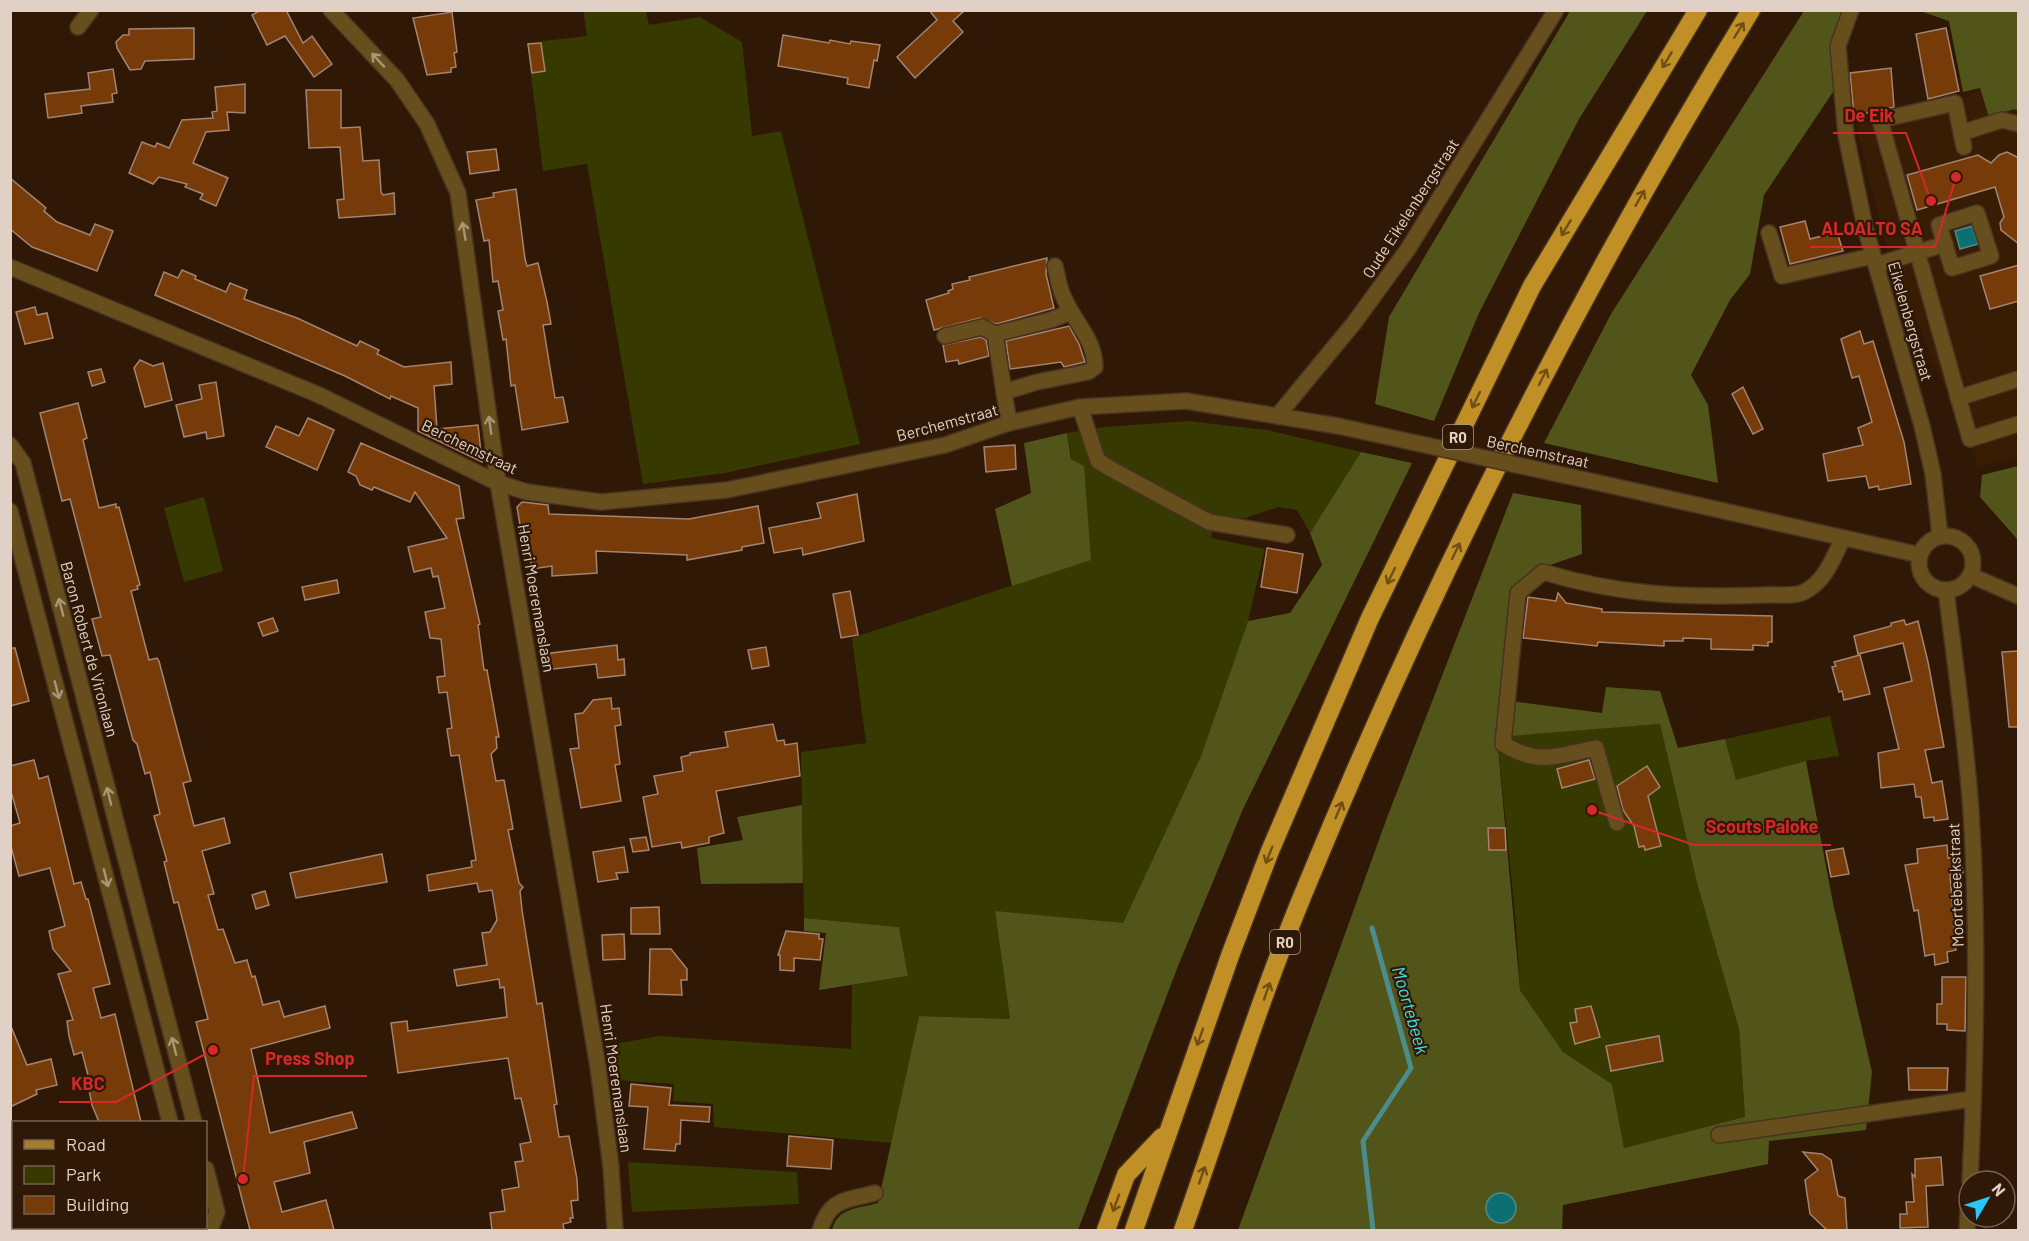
<svg xmlns="http://www.w3.org/2000/svg" width="2029" height="1241" viewBox="0 0 2029 1241" font-family="Barlow,sans-serif">
	<style>
		.built { fill: #391c04 }
		.green { fill: #363900 }
		.forest { fill: #52551a; fill-rule: evenodd }
		.water { fill: #0d6f71; stroke: #4c8c8a; stroke-width: 1.5 }
		.lines { fill: none; stroke-linecap: round; stroke-linejoin: round }
		.stream { stroke: #4c8c8a; stroke-width: 5 }
		.building { fill: #773b0a; stroke: #a38471; stroke-width: 1.5 }
		.minor-casing { stroke: #483221; stroke-width: 18 }
		.major-casing { stroke: #483221; stroke-width: 18 }
		.highway-casing { stroke: #483221; stroke-width: 21 }
		.minor { stroke: #664e1d; stroke-width: 15 }
		.major { stroke: #a57e2b; stroke-width: 15 }
		.highway { stroke: #c09026; stroke-width: 18 }
		.minor-bridge-casing { stroke: #483221; stroke-width: 18; stroke-linecap: butt }
		.minor-bridge { stroke: #664e1d; stroke-width: 15 }
		.oneway { stroke: #704e14 }
		.oneway2 { stroke: #a99679 }
		.labels { text-anchor: middle; dominant-baseline: central; stroke-width: 4.5; stroke-linejoin: round; paint-order: stroke }
		.shield { fill: #2f1806; stroke: #ab998c; stroke-width: 1.5 }
		.shield-label { font-size: 15px; font-weight: bold; fill: #e0d0c5 }
		.street-label { font-size: 16px; fill: #e0d0c5; stroke: #2f1806 }
		.water-label { font-size: 18px; font-style: italic; fill: #3ae2e5; stroke: #2f1806 }
		.leader { fill: none; stroke: #d62828; stroke-width: 2 }
		.callout-dot { fill: #d62828; stroke: #2f1806; stroke-width: 2 }
		.callout-label { font-size: 18px; text-anchor: middle; font-weight: bold; fill: #d62828; stroke: #2f1806; stroke-width: 4.5; stroke-linejoin: round; paint-order: stroke }
	</style>
	<rect width="100%" height="100%" fill="#2f1806"/>
	<polygon class="built" points="1980,88 2018,111 2018,458 1979,467 1890,260 1858,136 1857,124 1968,96"/>
	<g class="green">
		<polygon points="583,10 646,11 649,25 700,17 742,42 752,136 781,131 860,444 725,473 643,484 587,164 543,171 527,43 587,36"/>
		<polygon points="1188,421 1267,430 1361,452 1310,533 1297,510 1278,507 1245,518 1215,516 1211,538 1265,549 1248,621 1201,756 1123,924 995,912 1010,1019 919,1016 892,1143 714,1127 713,1104 673,1101 674,1084 615,1080 608,1045 659,1036 851,1049 852,985 908,976 899,927 804,918 801,752 866,743 852,638 1090,560 1067,433 1104,427"/>
		<polygon points="204,497 223,571 184,582 164,508"/>
		<polygon points="1830,716 1839,756 1806,761 1736,781 1725,739"/>
		<polygon points="1660,724 1697,883 1739,1029 1745,1118 1624,1148 1612,1084 1563,1052 1520,990 1516,924 1497,736"/>
		<polygon points="628,1162 797,1172 799,1204 632,1212"/>
	</g>
	<g class="forest">
		<polygon points="1570,11 1647,11 1579,119 1479,313 1434,421 1375,404 1389,317"/>
		<polygon points="1804,11 1844,11 1835,89 1764,195 1750,274 1730,300 1691,375 1708,405 1718,483 1544,443 1611,314"/>
		<polygon points="1920,11 2018,11 2018,111 2014,109 1989,117 1980,88 1963,92 1949,21"/>
		<polygon points="1067,433 1071,459 1084,466 1091,560 1012,586 995,509 1031,493 1024,443"/>
		<path d="M1361,452L1412,463L1243,809L1178,966L1078,1230H832C838,1207 857,1209 878,1203L919,1016L1010,1019L995,911L1123,923L1201,756L1248,621L1290,613L1322,565L1310,533Z"/>
		<polygon points="2018,466 2018,540 1980,497 1982,475"/>
		<path d="M1513,493L1581,505L1582,554L1533,571L1513,592L1503,700L1602,713L1606,687L1660,691L1678,748L1725,739L1736,780L1806,761L1833,903L1872,1072L1866,1130L1769,1141L1768,1164L1563,1205L1562,1230H1238L1388,815ZM1660,724L1697,883L1739,1029L1745,1117L1624,1148L1612,1084L1563,1052L1520,990L1497,737Z"/>
		<polygon points="802,805 803,883 701,884 697,848 743,840 737,817"/>
		<polygon points="804,918 899,927 908,976 819,990 826,933 804,931"/>
	</g>
	<g class="water">
		<polygon points="1972,226 1978,244 1960,249 1955,231"/>
		<circle cx="1501" cy="1208" r="15"/>
	</g>
	<g class="lines">
		<polyline class="stream" points="1372,928 1411,1068 1363,1141 1373,1230"/>
	</g>
	<g class="building">
		<polygon points="261,10 286,10 303,43 312,36 332,64 314,77 285,36 267,45 252,15"/>
		<polygon points="929,10 965,10 953,21 963,32 915,78 897,57 937,20"/>
		<polygon points="452,12 457,52 454,53 456,67 451,68 451,72 427,75 413,18"/>
		<polygon points="194,28 194,59 145,61 141,69 130,70 117,48 116,42 123,35 129,35 129,29"/>
		<polygon points="1946,28 1959,91 1928,99 1916,34"/>
		<polygon points="783,35 829,43 830,40 850,44 851,41 880,45 877,61 874,60 869,88 847,84 848,78 778,66"/>
		<polygon points="541,43 545,71 532,73 528,44"/>
		<polygon points="1891,68 1894,107 1854,116 1850,73"/>
		<polygon points="113,69 117,93 112,94 113,102 81,106 82,113 48,118 45,94 90,89 88,73"/>
		<polygon points="245,84 245,113 227,112 229,130 206,132 193,163 228,178 216,206 200,199 203,194 185,187 187,184 159,177 153,184 129,173 142,142 155,147 157,143 169,148 182,120 213,118 212,112 217,111 215,87"/>
		<polygon points="306,90 341,90 341,128 360,127 363,161 379,160 381,192 383,195 394,193 395,214 339,218 337,200 344,199 340,147 309,148"/>
		<polygon points="496,149 499,170 470,174 467,152"/>
		<polygon points="2007,152 2019,158 2019,244 2001,230 2000,223 2004,217 1995,187 1917,210 1907,175 1978,155 1991,163 1999,155"/>
		<polygon points="10,178 46,208 44,211 57,222 90,235 95,224 113,231 97,271 32,247 10,229"/>
		<polygon points="516,189 525,259 527,266 538,263 547,302 551,324 543,325 555,398 563,397 568,422 522,430 515,385 511,386 506,339 503,340 498,311 503,310 498,281 493,282 489,240 484,241 476,200 494,197 493,193"/>
		<polygon points="1805,221 1810,239 1837,232 1843,251 1790,264 1780,227"/>
		<polygon points="1047,258 1046,274 1054,308 996,324 980,318 934,330 926,300 949,293 948,291 953,289 952,284 970,280 969,277"/>
		<polygon points="2019,265 2019,301 1990,309 1980,276"/>
		<polygon points="182,270 196,276 195,279 226,292 230,283 247,290 244,299 297,318 357,346 360,341 379,350 377,354 404,367 451,362 452,384 434,386 437,429 478,425 482,462 418,431 418,408 391,396 390,399 345,376 155,295 164,272 178,278"/>
		<polygon points="35,307 37,315 47,313 53,338 25,344 16,312"/>
		<polygon points="1069,326 1079,344 1085,362 1064,367 1061,362 1010,369 1006,341"/>
		<polygon points="1860,331 1864,344 1873,341 1904,442 1911,484 1879,490 1878,486 1869,488 1866,476 1828,481 1823,454 1863,445 1858,428 1872,422 1859,376 1852,378 1841,339"/>
		<polygon points="981,337 986,340 989,356 959,364 958,360 946,362 943,345"/>
		<polygon points="140,360 153,366 163,363 172,400 145,407 134,368"/>
		<polygon points="101,369 105,382 92,386 88,372"/>
		<polygon points="216,382 224,436 207,439 206,432 184,437 176,405 202,399 199,385"/>
		<polygon points="1743,387 1763,429 1753,434 1732,394"/>
		<polygon points="78,403 87,438 83,440 99,508 116,504 116,508 119,507 140,585 137,586 138,589 131,591 149,660 157,658 159,661 183,752 191,781 183,783 194,826 224,818 230,843 202,851 214,894 208,895 218,930 223,929 235,963 247,960 252,977 255,976 263,1005 279,1001 284,1017 325,1006 330,1028 251,1049 270,1133 352,1112 357,1128 304,1142 310,1173 274,1182 282,1212 326,1200 334,1230 250,1230 196,1022 208,1019 178,902 174,903 164,862 167,861 154,816 160,814 150,772 145,774 137,744 133,740 110,655 102,656 92,619 101,617 70,499 62,501 40,413"/>
		<polygon points="308,418 334,430 317,470 266,447 276,426 299,436"/>
		<polygon points="361,443 459,486 464,518 456,519 480,624 478,625 484,670 487,670 499,737 496,737 497,748 491,754 496,781 504,780 510,812 513,829 508,830 519,883 523,887 520,891 522,910 537,1004 542,1003 557,1104 554,1105 559,1137 569,1136 577,1179 578,1200 571,1201 573,1218 570,1218 571,1222 563,1224 564,1230 492,1230 490,1213 505,1211 502,1190 519,1187 515,1162 523,1161 520,1144 531,1142 521,1098 515,1099 508,1058 398,1073 391,1023 407,1021 408,1031 507,1017 504,987 500,988 499,979 457,986 454,970 487,965 482,933 490,932 497,920 492,890 479,892 477,883 429,891 427,875 472,867 471,861 476,860 459,755 451,756 447,729 452,728 447,692 439,693 437,677 445,676 441,639 430,638 425,612 445,608 438,576 433,577 431,568 414,572 408,547 447,538 415,492 410,502 374,487 372,490 360,485 356,476 348,472"/>
		<polygon points="1015,445 1016,469 986,472 984,447"/>
		<polygon points="857,494 864,541 803,555 802,548 774,553 769,528 821,518 817,503"/>
		<polygon points="522,502 548,505 549,514 689,519 758,506 764,543 742,547 742,550 687,560 687,555 596,551 597,573 552,576 552,566 532,569 525,531 521,531 517,507"/>
		<polygon points="1267,548 1303,554 1297,593 1261,587"/>
		<polygon points="337,580 339,593 305,600 302,587"/>
		<polygon points="850,591 858,635 841,638 833,594"/>
		<polygon points="1558,593 1566,603 1602,609 1602,612 1772,616 1772,642 1768,642 1768,646 1753,645 1753,650 1711,649 1711,639 1683,638 1683,641 1664,641 1664,646 1598,642 1597,646 1523,638 1528,597 1556,601"/>
		<polygon points="273,618 278,631 263,636 258,623"/>
		<polygon points="1904,620 1906,625 1918,621 1928,662 1944,747 1925,750 1932,783 1942,781 1948,819 1934,821 1934,817 1924,818 1921,797 1916,797 1914,784 1881,788 1878,753 1899,749 1884,688 1912,681 1903,643 1858,654 1854,636 1891,626 1891,623"/>
		<polygon points="617,645 618,660 624,659 625,675 598,678 596,664 545,670 543,654"/>
		<polygon points="766,647 769,666 752,669 748,650"/>
		<polygon points="10,648 15,648 29,701 10,706"/>
		<polygon points="2019,651 2019,727 2009,727 2002,652"/>
		<polygon points="1860,655 1870,694 1844,700 1842,691 1839,692 1832,667 1836,666 1834,662"/>
		<polygon points="611,698 612,709 619,708 621,725 615,726 620,764 615,765 621,801 581,808 570,749 579,748 575,714 583,713 593,700"/>
		<polygon points="773,724 777,741 784,740 785,745 797,743 800,776 716,791 724,833 709,837 709,843 682,848 681,842 652,847 643,797 658,794 654,776 683,771 681,757 690,755 690,753 728,747 725,732"/>
		<polygon points="34,760 39,779 48,776 74,884 81,882 86,899 88,899 110,984 93,988 101,1018 115,1014 141,1122 99,1122 92,1105 89,1090 91,1087 82,1052 74,1055 69,1036 67,1021 73,1020 58,974 71,971 53,949 49,931 65,926 50,868 19,876 10,843 10,826 20,823 10,788 10,766"/>
		<polygon points="1589,760 1595,779 1562,788 1557,769"/>
		<polygon points="1647,766 1660,787 1648,796 1661,846 1645,850 1644,846 1639,847 1634,826 1623,810 1617,786"/>
		<polygon points="1488,828 1505,828 1506,850 1489,850"/>
		<polygon points="646,837 649,850 633,852 630,839"/>
		<polygon points="1947,845 1948,858 1960,857 1963,873 1950,875 1956,950 1947,952 1948,962 1935,965 1934,954 1925,956 1918,910 1914,911 1905,865 1918,863 1917,849"/>
		<polygon points="624,847 628,872 616,873 618,879 598,882 593,852"/>
		<polygon points="1843,848 1849,874 1831,877 1826,851"/>
		<polygon points="382,854 387,882 296,898 290,873"/>
		<polygon points="265,891 269,905 256,909 252,895"/>
		<polygon points="659,907 660,934 631,934 631,908"/>
		<polygon points="786,931 819,934 819,939 823,939 820,960 794,958 794,971 780,970 780,955 778,955"/>
		<polygon points="624,934 625,959 603,960 602,935"/>
		<polygon points="650,949 671,949 687,969 687,980 681,980 682,995 649,994"/>
		<polygon points="1942,977 1966,977 1965,1031 1947,1030 1947,1024 1937,1024 1937,1004 1942,1004"/>
		<polygon points="1591,1006 1600,1037 1575,1044 1570,1023 1577,1022 1575,1009"/>
		<polygon points="10,1024 27,1065 51,1059 57,1085 36,1090 37,1094 10,1107"/>
		<polygon points="1659,1036 1663,1061 1611,1071 1606,1046"/>
		<polygon points="1908,1068 1948,1068 1947,1090 1909,1090"/>
		<polygon points="631,1084 671,1088 669,1105 710,1107 709,1122 681,1120 680,1144 676,1144 675,1151 644,1149 648,1107 629,1106"/>
		<polygon points="789,1136 833,1140 831,1169 787,1166"/>
		<polygon points="1803,1152 1822,1154 1831,1160 1838,1196 1845,1198 1847,1230 1827,1230 1810,1214 1805,1180 1818,1170"/>
		<polygon points="1941,1157 1943,1185 1926,1186 1928,1227 1900,1228 1900,1214 1907,1214 1906,1202 1914,1202 1912,1174 1915,1177 1915,1159"/>
	</g>
	<g class="lines">
		<defs>
			<g id="minor">
				<polyline points="331,10 397,80 427,124 458,193 498,483 598,1067 611,1167 615,1230"/>
				<polyline points="1851,10 1838,46 1846,136 1865,227 1922,426 1933,474 1940,536"/>
				<polyline points="78,27 91,10"/>
				<polyline points="1961,133 2002,120 2018,124"/>
				<polyline points="1964,147 1955,103 1880,120 1970,439 2018,424"/>
				<polygon points="1977,213 1991,256 1952,268 1939,225"/>
				<polyline points="1769,233 1782,276 1873,256"/>
				<polyline points="1876,265 1945,244"/>
				<polyline points="10,267 319,395 498,483 527,492 601,502 727,490 945,445 1009,423 1080,407 1186,401 1338,426"/>
				<polyline points="945,336 982,327 995,334"/>
				<polyline points="1004,392 995,334 1051,320 1071,312"/>
				<polyline points="1958,398 2018,379"/>
				<polyline points="1080,407 1098,461 1111,469 1209,522 1287,535"/>
				<polyline points="1279,414 1354,323 1408,249 1556,10"/>
				<path d="M1009,423L1004,392L1037,382L1088,372L1095,367C1095,339 1074,322 1064,298C1059,289 1058,277 1055,266"/>
				<polyline points="10,445 23,463 194,1122"/>
				<polyline points="1595,482 1920,555"/>
				<polyline points="10,511 170,1122"/>
				<circle cx="1946" cy="563" r="27"/>
				<polyline points="1970,575 2018,596"/>
				<path d="M1946,590C1955,664 1966,737 1971,812C1979,934 1976,1058 1970,1181"/>
				<path d="M1617,823L1596,748C1556,756 1540,766 1503,744L1518,593L1543,572C1619,595 1684,598 1763,595C1775,594 1794,597 1804,592C1826,581 1833,558 1843,538"/>
				<polyline points="1719,1135 1972,1099"/>
				<polyline points="206,1169 217,1212 210,1230"/>
				<path d="M820,1230C830,1198 845,1201 875,1193"/>
				<polyline points="1967,1230 1969,1195"/>
			</g>
			<g id="major">
				<polyline points="10,1194 14,1197"/>
				<polyline points="17,1228 20,1230"/>
				<polyline points="46,1228 49,1230"/>
			</g>
			<g id="highway">
				<polyline points="1106,1230 1126,1175 1162,1137"/>
				<polyline points="1134,1230 1231,953 1270,851 1370,618 1532,286 1698,10"/>
				<path d="M1183,1230C1224,1114 1261,994 1309,880C1433,579 1581,288 1751,10"/>
			</g>
		</defs>
		<use href="#minor" class="minor-casing"/>
		<use href="#major" class="major-casing"/>
		<use href="#highway" class="highway-casing"/>
		<use href="#minor" class="minor"/>
		<use href="#major" class="major"/>
		<use href="#highway" class="highway"/>
		<defs>
			<polyline id="minor-bridge" points="1338,426 1595,482"/>
		</defs>
		<use href="#minor-bridge" class="minor-bridge-casing"/>
		<use href="#minor-bridge" class="minor-bridge"/>
	</g>
	<defs><path id="oneway-shaft" d="M-6 0H5M1.5-3L5.5 0L1.5 3" fill="none" stroke-width="1.6" stroke-linecap="round" stroke-linejoin="round" transform="scale(1.5)"/></defs>
	<g class="oneway">
		<use href="#oneway-shaft" transform="translate(1739 30) rotate(-58)"/>
		<use href="#oneway-shaft" transform="translate(1667 60) rotate(121)"/>
		<use href="#oneway-shaft" transform="translate(1640 198) rotate(-60)"/>
		<use href="#oneway-shaft" transform="translate(1566 228) rotate(121)"/>
		<use href="#oneway-shaft" transform="translate(1543 377) rotate(-63)"/>
		<use href="#oneway-shaft" transform="translate(1476 400) rotate(116)"/>
		<use href="#oneway-shaft" transform="translate(1456 551) rotate(-64)"/>
		<use href="#oneway-shaft" transform="translate(1391 576) rotate(116)"/>
		<use href="#oneway-shaft" transform="translate(1339 810) rotate(-67)"/>
		<use href="#oneway-shaft" transform="translate(1269 855) rotate(112)"/>
		<use href="#oneway-shaft" transform="translate(1267 991) rotate(-71)"/>
		<use href="#oneway-shaft" transform="translate(1200 1037) rotate(110)"/>
		<use href="#oneway-shaft" transform="translate(1202 1175) rotate(-71)"/>
		<use href="#oneway-shaft" transform="translate(1116 1203) rotate(110)"/>
	</g>
	<g class="oneway2">
		<use href="#oneway-shaft" transform="translate(378 60) rotate(-133)"/>
		<use href="#oneway-shaft" transform="translate(464 231) rotate(-100)"/>
		<use href="#oneway-shaft" transform="translate(490 425) rotate(-98)"/>
		<use href="#oneway-shaft" transform="translate(61 607) rotate(-105)"/>
		<use href="#oneway-shaft" transform="translate(57 690) rotate(75)"/>
		<use href="#oneway-shaft" transform="translate(109 796) rotate(-104)"/>
		<use href="#oneway-shaft" transform="translate(106 878) rotate(76)"/>
		<use href="#oneway-shaft" transform="translate(174 1046) rotate(-104)"/>
	</g>
	<g class="labels">
		<g class="shield">
			<rect x="1443" y="425" width="30" height="24" rx="4.5"/>
			<rect x="1270" y="930" width="30" height="24" rx="4.5"/>
		</g>
		<g class="shield-label">
			<text x="1458" y="437">R0</text>
			<text x="1285" y="942">R0</text>
		</g>
		<g class="street-label">
			<text transform="translate(1410 208) rotate(-57)">Oude Eikelenbergstraat</text>
			<text transform="translate(1911 321) rotate(74)">Eikelenbergstraat</text>
			<text transform="translate(947 422) rotate(-15)">Berchemstraat</text>
			<text transform="translate(470 446) rotate(26)">Berchemstraat</text>
			<text transform="translate(1538 451) rotate(12)">Berchemstraat</text>
			<text transform="translate(537 598) rotate(80)">Henri Moeremanslaan</text>
			<text transform="translate(90 649) rotate(75)">Baron Robert de Vironlaan</text>
			<text transform="translate(1955 885) rotate(-92)">Moortebeekstraat</text>
			<text transform="translate(617 1078) rotate(82)">Henri Moeremanslaan</text>
		</g>
		<g class="water-label">
			<text transform="translate(1411 1010) rotate(74)">Moortebeek</text>
		</g>
	</g>
	<path class="leader" d="M1931 201L1906 133H1833M1956 177L1935 247H1810M1592 810L1694 845H1831M243 1179L254 1076H367M213 1050L116 1102H59"/>
	<g class="callout-dot">
		<circle cx="1931" cy="201" r="6"/>
		<circle cx="1956" cy="177" r="6"/>
		<circle cx="1592" cy="810" r="6"/>
		<circle cx="243" cy="1179" r="6"/>
		<circle cx="213" cy="1050" r="6"/>
	</g>
	<g class="callout-label">
		<text x="1869" y="122">De Eik</text>
		<text x="1872" y="235">ALOALTO SA</text>
		<text x="1762" y="833">Scouts Paloke</text>
		<text x="310" y="1065">Press Shop</text>
		<text x="88" y="1090">KBC</text>
	</g>
	<rect width="2029" height="1241" fill="none" stroke="#e0d0c5" stroke-width="24"/>
	<rect x="12" y="1121" width="195" height="108" fill="#2f1806" stroke="#766252" stroke-width="1.5"/>
	<rect x="24" y="1140" width="30" height="9" fill="#a57e2b" stroke="#766252" stroke-width="1.5"/>
	<text x="66" y="1151" font-size="18" fill="#e0d0c5">Road</text>
	<rect x="24" y="1166" width="30" height="18" fill="#363900" stroke="#766252" stroke-width="1.5"/>
	<text x="66" y="1181" font-size="18" fill="#e0d0c5">Park</text>
	<rect x="24" y="1196" width="30" height="18" fill="#773b0a" stroke="#766252" stroke-width="1.5"/>
	<text x="66" y="1211" font-size="18" fill="#e0d0c5">Building</text>
	<g transform="translate(1987 1199) rotate(51)"><circle r="28" fill="#2f1806" stroke="#766252" stroke-width="1.5"/>
	<path d="M0-4.5L10 22L0 15L-10 22Z" fill="#28c8ff"/>
	<text y="-9" font-size="16" font-weight="bold" text-anchor="middle" fill="#e0d0c5">N</text>
	</g>
</svg>
